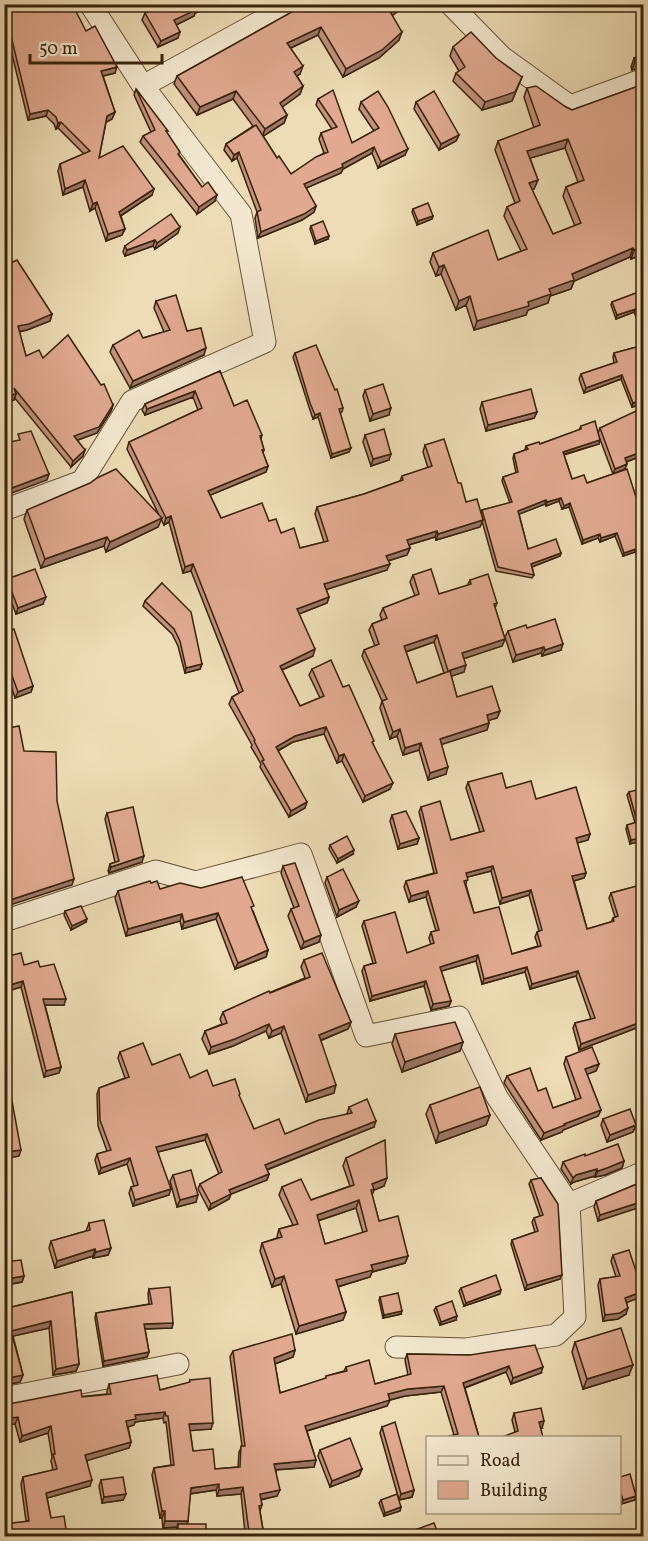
<svg xmlns="http://www.w3.org/2000/svg" width="648" height="1541" viewBox="0 0 648 1541" font-family="Vollkorn,serif">
	<style>
		.lines { fill: none; stroke-linecap: round; stroke-linejoin: round }
		.minor-casing { stroke: #655235; stroke-width: 23 }
		.minor { stroke: #f3e8cf; stroke-width: 21 }
		.wall { fill: #c1917c; stroke: #38240a; stroke-width: 1.5; fill-rule: evenodd }
		.shaded-wall { fill: #9d7665; stroke: #38240a; stroke-width: 1.5 }
		.building { fill: #e0a990; stroke: #38240a; stroke-width: 1.5; fill-rule: evenodd }
	</style>
	<rect width="100%" height="100%" fill="#eddcb5"/>
	<filter id="stains"><feTurbulence type="fractalNoise" baseFrequency=".00333" numOctaves="4"/><feColorMatrix values="0 0 0 0 .2 0 0 0 0 .09 0 0 0 0 .02 0 0 0 .5 -.17"/></filter>
	<radialGradient id="worn" r=".72"><stop offset=".6" stop-color="#630" stop-opacity="0"/><stop offset="1" stop-color="#630" stop-opacity=".3"/></radialGradient>
	<g class="lines">
		<defs>
			<g id="minor">
				<polyline points="90,4 143,86"/>
				<polyline points="450,4 502,57 570,106 644,79"/>
				<polyline points="4,510 82,481 132,401 265,342 241,214 143,86 292,4"/>
				<polyline points="4,921 156,871 196,882 301,854 366,1036 459,1017 497,1097 569,1204"/>
				<polyline points="396,1347 466,1349 556,1335 575,1317 569,1204 644,1172"/>
				<polyline points="4,1398 178,1364"/>
			</g>
		</defs>
		<use href="#minor" class="minor-casing"/>
		<use href="#minor" class="minor"/>
	</g>
	<g class="wall">
		<polygon points="11,4 86,31 115,73 103,76 115,112 112,119 106,122 99,158 152,195 121,216 125,229 122,235 106,241 95,208 90,211 83,187 63,195 58,171 60,164 84,154 58,128 56,129 54,124 46,116 28,120 8,38"/>
		<polygon points="146,4 217,4 195,13 194,16 176,25 178,38 158,47 142,20 145,13 149,11"/>
		<polygon points="304,4 403,4 401,9 392,15 399,40 379,58 343,77 318,35 291,48 300,74 297,76 303,86 300,94 282,107 287,115 284,123 263,136 277,158 291,174 324,153 319,139 321,133 332,129 316,105 318,99 352,143 374,131 359,109 361,102 405,155 378,168 372,153 343,169 341,173 306,188 316,206 314,212 302,220 258,238 255,218 257,212 237,158 232,161 224,150 226,144 253,126 233,99 197,115 174,84 177,76 301,7"/>
		<polygon points="453,47 522,77 512,101 482,110 453,81 456,73 459,71 450,56"/>
		<polygon points="644,54 632,70 631,67 634,58"/>
		<path d="M644,84V254L631,259L630,257L574,281L571,289L550,296L548,303L528,310L526,315L474,330L466,305L456,310L441,274L436,276L430,262L433,253L498,260L521,251L504,216L507,207L515,203L495,150L498,141L534,128L524,97L527,88L572,110ZM565,148L578,182L566,187L563,196L575,226L553,234L532,190L534,189L538,180L530,158Z"/>
		<polygon points="136,89 167,133 179,155 202,187 215,201 197,214 140,142 143,136 151,132 134,95"/>
		<polygon points="416,102 459,135 456,141 439,150 414,109"/>
		<polygon points="413,209 433,216 432,219 417,225 412,212"/>
		<polygon points="311,226 328,239 315,244 310,229"/>
		<polygon points="178,233 155,249 153,246 125,256 123,252 125,246"/>
		<polygon points="4,266 52,314 50,321 27,330 19,332 26,356 43,358 113,405 111,411 97,433 78,440 83,456 71,467 14,397 14,400 4,402"/>
		<polygon points="644,290 644,336 634,312 616,319 611,305 612,302"/>
		<polygon points="156,301 187,331 204,355 130,388 110,352 113,345 143,338 164,332 154,308"/>
		<polygon points="644,345 644,404 632,407 621,379 584,393 579,379 581,374 614,363 613,357 614,353"/>
		<polygon points="295,353 335,390 343,408 342,412 340,413 349,452 331,458 318,417 313,419 309,407 293,357"/>
		<path d="M220,371L234,406L262,435L261,439L264,450L263,453L268,466L266,472L210,495L221,518L269,521L281,533L300,548L324,542L315,514L317,507L364,494L400,481L402,476L428,468L423,452L425,445L458,483L466,502L481,513L482,510L510,503L502,481L503,477L516,473L513,458L514,454L525,450L526,446L540,444L579,430L581,426L598,433L600,428L644,455L626,462L625,469L637,500L644,497V570L635,552L623,556L615,536L600,542L598,538L582,544L569,507L562,509L559,501L546,506L545,504L519,514L528,549L561,553L560,556L532,567L534,575L532,578L496,571L482,521L480,527L436,540L435,537L409,545L410,548L407,555L388,561L387,570L326,589L329,597L327,603L299,614L313,656L282,670L300,706L320,698L309,675L312,669L343,687L373,744L390,789L363,802L342,761L337,763L324,734L293,742L278,751L305,808L289,817L260,767L261,764L251,747L252,745L229,704L232,697L239,693L191,571L183,573L169,522L164,525L161,519L158,527L106,552L104,546L41,568L24,519L27,510L159,515L127,449L129,442L198,410L193,397L145,415L142,410L145,404ZM598,434L613,474L587,483L572,479L564,455L599,444Z"/>
		<polygon points="365,390 389,415 370,421 363,396"/>
		<polygon points="482,402 537,412 534,418 486,431 480,409"/>
		<polygon points="365,435 389,460 371,466 363,442"/>
		<path d="M413,575L439,594L467,586L470,580L497,603L495,608L505,639L502,646L464,658V672L451,676L457,697L500,711L497,718L488,720L489,723L487,730L441,744L446,774L428,780L419,750L403,755L397,736L390,739L380,708L382,701L362,656L364,650L375,646L369,630L372,624L382,620L380,615L383,608L415,596L410,582ZM434,642L444,673L417,683L406,652Z"/>
		<polygon points="7,579 43,604 16,614 5,585"/>
		<polygon points="162,583 202,664 200,669 185,673 178,646 172,634 143,606 145,601"/>
		<polygon points="527,628 561,650 542,656 541,653 513,662 505,637 508,631"/>
		<polygon points="4,633 33,686 31,692 15,698 9,679 4,681"/>
		<path d="M468,782L506,788L536,799L590,834L588,840L577,843L586,873L584,878L574,881L587,929L611,922L613,918L615,917L609,898L611,893L642,885L637,874L639,868L644,867V1025L579,1050L573,1028L575,1023L591,1019L576,976L530,989L525,972L482,984L476,961L441,971L451,1001L449,1006L431,1010L424,986L370,1001L362,971L364,966L373,963L362,926L364,921L407,953L431,945L429,938L431,932L436,931L426,897L409,902L404,887L406,881L434,873L419,812L421,807L451,840L480,832L466,788ZM491,871L500,904L529,895L539,931L537,932L535,937L538,946L512,954L474,913L466,885L467,877Z"/>
		<polygon points="629,792 644,840 630,844 626,829 627,825 635,823 627,795"/>
		<polygon points="107,813 142,862 109,873 108,871 110,864 115,862 105,819"/>
		<polygon points="392,815 419,838 417,844 398,849 390,821"/>
		<polygon points="330,845 353,854 337,863 329,849"/>
		<polygon points="283,866 319,942 301,949 288,916 291,909 294,908 281,873"/>
		<polygon points="327,877 356,907 337,917 325,883"/>
		<polygon points="151,883 160,889 253,911 268,950 266,957 235,969 216,919 182,929 180,921 126,936 115,898 118,891"/>
		<polygon points="65,911 86,922 71,930 64,915"/>
		<polygon points="4,957 24,965 40,967 64,1005 45,1005 61,1067 59,1073 44,1077 21,987 8,991 4,980"/>
		<polygon points="304,960 351,1022 348,1029 320,1041 334,1093 306,1102 281,1033 269,1038 266,1031 233,1046 209,1054 202,1039 205,1031 222,1024 220,1019 223,1012 305,978 301,967"/>
		<polygon points="395,1034 463,1042 460,1051 402,1072 392,1044"/>
		<polygon points="120,1052 239,1097 254,1129 285,1134 347,1114 349,1107 374,1127 267,1170 269,1174 267,1180 231,1194 229,1199 209,1210 198,1189 200,1184 219,1174 205,1140 158,1152 169,1195 133,1206 129,1193 131,1187 134,1186 127,1164 99,1174 95,1160 97,1154 107,1151 98,1126 97,1094 99,1088 125,1078 118,1058"/>
		<polygon points="566,1057 599,1064 596,1071 587,1074 601,1110 598,1116 563,1130 562,1132 541,1140 504,1083 507,1076 553,1108 576,1100 564,1064"/>
		<polygon points="430,1105 490,1115 486,1125 436,1143 426,1114"/>
		<polygon points="644,1111 644,1129 640,1118 642,1112"/>
		<polygon points="603,1119 636,1125 633,1132 607,1142 601,1125"/>
		<polygon points="585,1156 624,1161 622,1168 605,1175 595,1177 595,1176 574,1182 571,1184 561,1169 563,1162"/>
		<path d="M346,1158L384,1186L374,1190L372,1195L379,1221L408,1256L405,1263L372,1272L370,1277L338,1287L346,1312L343,1320L296,1334L281,1284L272,1287L260,1251L262,1243L277,1238V1237L279,1229L293,1225L279,1195L282,1187L311,1200L350,1186L343,1166ZM356,1208L363,1233L325,1244L318,1221Z"/>
		<polygon points="173,1175 196,1202 177,1207 170,1181"/>
		<polygon points="541,1178 560,1279 525,1290 511,1244 512,1240 535,1232 532,1222 534,1218 540,1216 529,1184 531,1180"/>
		<polygon points="644,1181 598,1221 594,1207 596,1201"/>
		<polygon points="89,1223 111,1248 108,1255 93,1258 93,1256 55,1268 49,1248 51,1241 86,1231"/>
		<polygon points="613,1255 637,1274 627,1303 626,1314 618,1319 603,1321 598,1285 600,1279 616,1277 611,1261"/>
		<polygon points="4,1262 24,1276 22,1282 7,1285 8,1308 72,1292 79,1364 76,1371 53,1375 49,1328 13,1336 23,1375 20,1382 4,1385"/>
		<polygon points="461,1288 500,1294 464,1306 459,1291"/>
		<polygon points="149,1289 173,1323 172,1328 145,1329 149,1352 147,1357 103,1366 95,1318 96,1313 149,1304 148,1294"/>
		<polygon points="380,1297 401,1314 383,1318 379,1300"/>
		<polygon points="436,1307 456,1320 440,1325 434,1310"/>
		<polygon points="575,1342 629,1375 583,1389 572,1352"/>
		<polygon points="295,1350 293,1357 275,1364 280,1393 325,1379 326,1376 344,1371 346,1367 375,1384 408,1375 405,1360 407,1354 470,1355 541,1373 511,1384 506,1372 465,1388 479,1437 454,1435 441,1392 405,1396 390,1400 387,1406 307,1431 316,1460 314,1467 276,1470 277,1496 261,1500 262,1505 260,1511 264,1536 245,1533 241,1494 217,1496 216,1490 190,1494 188,1521 187,1524 206,1536 176,1536 177,1527 163,1528 162,1518 160,1518 152,1475 154,1468 171,1465 166,1422 164,1423 163,1418 135,1422 134,1425 128,1427 131,1442 129,1448 87,1460 90,1486 47,1498 51,1518 26,1521 21,1484 23,1477 53,1470 51,1461 52,1457 48,1433 20,1442 15,1424 9,1404 107,1394 107,1391 109,1384 160,1390 189,1383 190,1380 211,1429 190,1430 193,1451 215,1469 238,1467 239,1452 242,1446 230,1357 233,1351"/>
		<polygon points="514,1413 542,1428 515,1432 512,1420"/>
		<polygon points="382,1427 414,1490 412,1497 399,1500 380,1433"/>
		<polygon points="320,1450 362,1469 359,1476 330,1487 318,1456"/>
		<polygon points="620,1477 636,1496 635,1500 621,1504 620,1497"/>
		<polygon points="101,1480 126,1494 123,1500 102,1503 99,1486"/>
		<polygon points="381,1500 401,1507 400,1511 384,1516 379,1503"/>
	</g>
	<g class="shaded-wall">
		<polygon points="204,4 217,4 195,13 194,16 172,27 174,20 195,8"/>
		<polygon points="399,4 403,4 401,9 389,18 392,10"/>
		<polygon points="321,27 318,35 284,51 287,43"/>
		<polygon points="10,32 8,38 4,39 4,34"/>
		<polygon points="180,32 178,38 158,47 161,41"/>
		<polygon points="402,32 399,40 379,58 343,77 346,69"/>
		<polygon points="644,59 644,67 632,70 635,61"/>
		<polygon points="303,66 300,74 291,80 294,72"/>
		<polygon points="117,67 115,73 99,77 101,71"/>
		<polygon points="522,77 512,101 482,110 485,102"/>
		<polygon points="303,86 300,94 277,111 280,103"/>
		<polygon points="236,91 233,99 197,115 200,107"/>
		<polygon points="48,110 46,116 28,120 30,114"/>
		<polygon points="115,112 112,119 105,123 107,116"/>
		<polygon points="287,115 284,123 262,137 265,129"/>
		<polygon points="61,122 58,128 56,129 58,123"/>
		<polygon points="459,135 456,141 439,150 441,144"/>
		<polygon points="568,139 565,148 524,160 527,151"/>
		<polygon points="374,147 372,153 343,169 341,173 302,190 304,184"/>
		<polygon points="408,149 405,155 378,168 381,162"/>
		<polygon points="239,152 237,158 232,161 234,155"/>
		<polygon points="85,180 83,187 63,195 65,189"/>
		<polygon points="538,180 534,189 526,192 529,183"/>
		<polygon points="154,189 152,195 117,218 119,212"/>
		<polygon points="217,195 215,201 197,214 199,207"/>
		<polygon points="97,202 95,208 90,211 93,204"/>
		<polygon points="316,206 314,212 302,220 258,238 261,232"/>
		<polygon points="433,216 432,219 417,225 418,221"/>
		<polygon points="180,227 178,233 155,249 157,243"/>
		<polygon points="125,229 122,235 106,241 108,234"/>
		<polygon points="329,236 328,239 315,244 316,241"/>
		<polygon points="155,240 153,246 125,256 127,250"/>
		<polygon points="644,246 644,254 631,259 634,250"/>
		<polygon points="633,248 630,257 574,281 571,289 550,296 548,303 528,310 526,315 474,330 477,321 528,302 572,274"/>
		<polygon points="444,265 441,274 436,276 439,267"/>
		<polygon points="470,296 466,305 456,310 459,301"/>
		<polygon points="636,309 634,312 616,319 617,315"/>
		<polygon points="52,314 50,321 27,330 16,332 18,326"/>
		<polygon points="206,348 204,355 130,388 133,381"/>
		<polygon points="622,375 621,379 584,393 586,388"/>
		<polygon points="195,391 193,397 145,415 147,409"/>
		<polygon points="16,394 14,400 4,402 4,396"/>
		<polygon points="644,400 644,404 632,407 633,403"/>
		<polygon points="113,405 111,411 97,433 72,442 74,436"/>
		<polygon points="391,408 389,415 370,421 373,414"/>
		<polygon points="537,412 534,418 486,431 488,425"/>
		<polygon points="320,413 318,417 313,419 315,415"/>
		<polygon points="600,440 599,444 561,455 563,452"/>
		<polygon points="351,448 349,452 331,458 332,454"/>
		<polygon points="85,450 83,456 71,467 73,461"/>
		<polygon points="644,451 644,455 623,463 625,458"/>
		<polygon points="391,454 389,460 371,466 373,459"/>
		<polygon points="627,464 625,469 613,474 615,469"/>
		<polygon points="268,466 266,472 206,497 208,491"/>
		<polygon points="49,474 47,480 4,496 4,491"/>
		<polygon points="561,498 559,501 546,506 547,502"/>
		<polygon points="546,500 545,504 517,515 518,511"/>
		<polygon points="570,503 569,507 562,509 564,506"/>
		<polygon points="171,516 169,522 164,525 166,518"/>
		<polygon points="162,518 158,527 106,552 110,542"/>
		<polygon points="483,520 480,527 436,540 438,534"/>
		<polygon points="437,531 435,537 405,546 407,540"/>
		<polygon points="617,533 615,536 600,542 601,538"/>
		<polygon points="600,534 598,538 582,544 583,540"/>
		<polygon points="107,537 104,546 41,568 45,559"/>
		<polygon points="410,548 407,555 384,562 386,556"/>
		<polygon points="636,549 635,552 623,556 624,553"/>
		<polygon points="561,553 560,556 529,568 531,564"/>
		<polygon points="193,564 191,571 183,573 185,567"/>
		<polygon points="390,564 387,570 322,591 324,584"/>
		<polygon points="46,597 43,604 16,614 18,608"/>
		<polygon points="329,597 327,603 294,616 297,609"/>
		<polygon points="437,635 434,642 402,653 404,646"/>
		<polygon points="505,639 502,646 460,660 462,653"/>
		<polygon points="563,644 561,650 542,656 545,650"/>
		<polygon points="544,647 541,653 513,662 516,655"/>
		<polygon points="315,649 313,656 277,672 280,666"/>
		<polygon points="202,664 200,669 185,673 186,668"/>
		<polygon points="466,665 464,672 446,678 448,671"/>
		<polygon points="11,673 9,679 4,681 4,675"/>
		<polygon points="33,686 31,692 15,698 18,692"/>
		<polygon points="500,711 497,718 484,722 487,715"/>
		<polygon points="489,723 487,730 437,746 440,739"/>
		<polygon points="326,727 324,734 293,742 273,753 276,747 295,736"/>
		<polygon points="400,729 397,736 390,739 393,732"/>
		<polygon points="421,743 419,750 403,755 405,748"/>
		<polygon points="344,754 342,761 337,763 339,756"/>
		<polygon points="448,767 446,774 428,780 430,773"/>
		<polygon points="393,783 390,789 363,802 365,796"/>
		<polygon points="307,802 305,808 289,817 291,811"/>
		<polygon points="590,834 588,840 574,844 576,838"/>
		<polygon points="644,837 644,840 630,844 631,840"/>
		<polygon points="419,838 417,844 398,849 400,844"/>
		<polygon points="354,850 353,854 337,863 338,859"/>
		<polygon points="144,856 142,862 109,873 111,867"/>
		<polygon points="493,866 491,871 464,878 466,873"/>
		<polygon points="586,873 584,878 570,882 572,876"/>
		<polygon points="74,879 72,885 4,907 4,902"/>
		<polygon points="531,890 529,895 500,904 502,898"/>
		<polygon points="428,891 426,897 409,902 411,896"/>
		<polygon points="359,901 356,907 337,917 339,910"/>
		<polygon points="218,913 216,919 182,929 184,922"/>
		<polygon points="182,914 180,921 126,936 128,929"/>
		<polygon points="87,919 86,922 71,930 72,926"/>
		<polygon points="321,935 319,942 301,949 304,942"/>
		<polygon points="268,950 266,957 235,969 238,963"/>
		<polygon points="478,955 476,961 438,972 440,967"/>
		<polygon points="527,967 525,972 482,984 484,979"/>
		<polygon points="578,971 576,976 530,989 532,984"/>
		<polygon points="23,981 21,987 8,991 10,985"/>
		<polygon points="426,981 424,986 370,1001 372,996"/>
		<polygon points="43,999 66,999 64,1005 41,1005"/>
		<polygon points="451,1001 449,1006 431,1010 433,1004"/>
		<polygon points="644,1021 644,1025 579,1050 581,1044"/>
		<polygon points="351,1022 348,1029 316,1042 319,1035"/>
		<polygon points="269,1024 266,1031 233,1046 209,1054 211,1047"/>
		<polygon points="284,1026 281,1033 269,1038 272,1031"/>
		<polygon points="463,1042 460,1051 402,1072 405,1062"/>
		<polygon points="599,1064 596,1071 583,1076 585,1069"/>
		<polygon points="61,1067 59,1073 44,1077 46,1071"/>
		<polygon points="336,1085 334,1093 306,1102 308,1095"/>
		<polygon points="601,1110 598,1116 563,1130 562,1132 541,1140 544,1133 564,1124"/>
		<polygon points="490,1115 486,1125 436,1143 439,1133"/>
		<polygon points="376,1121 374,1127 263,1171 265,1165"/>
		<polygon points="636,1125 633,1132 607,1142 610,1135"/>
		<polygon points="207,1134 205,1140 154,1153 156,1147"/>
		<polygon points="21,1150 19,1156 4,1159 6,1152"/>
		<polygon points="130,1158 127,1164 99,1174 101,1168"/>
		<polygon points="624,1161 622,1168 605,1175 595,1177 598,1171"/>
		<polygon points="597,1169 595,1176 574,1182 571,1184 573,1178 576,1175"/>
		<polygon points="269,1174 267,1180 231,1194 229,1199 209,1210 211,1204 229,1190"/>
		<polygon points="387,1178 384,1186 374,1190 371,1197 368,1198 372,1184"/>
		<polygon points="171,1189 169,1195 133,1206 135,1200"/>
		<polygon points="198,1195 196,1202 177,1207 180,1200"/>
		<polygon points="359,1200 356,1208 314,1222 317,1215"/>
		<polygon points="644,1201 644,1206 598,1221 600,1215"/>
		<polygon points="111,1248 108,1255 93,1258 96,1252"/>
		<polygon points="95,1249 93,1256 55,1268 57,1261"/>
		<polygon points="408,1256 405,1263 372,1272 370,1277 333,1288 336,1280 371,1265"/>
		<polygon points="562,1275 560,1279 525,1290 527,1285"/>
		<polygon points="24,1276 22,1282 4,1285 7,1279"/>
		<polygon points="284,1276 281,1284 272,1287 275,1279"/>
		<polygon points="501,1290 500,1294 464,1306 466,1303"/>
		<polygon points="644,1291 644,1296 623,1304 625,1298"/>
		<polygon points="628,1308 626,1314 618,1319 603,1321 605,1315"/>
		<polygon points="402,1311 401,1314 383,1318 384,1315"/>
		<polygon points="346,1312 343,1320 296,1334 299,1326"/>
		<polygon points="457,1316 456,1320 440,1325 441,1322"/>
		<polygon points="51,1321 49,1328 9,1337 11,1331"/>
		<polygon points="173,1323 172,1328 142,1329 144,1324"/>
		<polygon points="295,1350 293,1357 272,1365 274,1358"/>
		<polygon points="149,1352 147,1357 103,1366 104,1361"/>
		<polygon points="79,1364 76,1371 53,1375 56,1369"/>
		<polygon points="633,1365 629,1375 583,1389 587,1379"/>
		<polygon points="509,1366 506,1372 461,1389 463,1383"/>
		<polygon points="543,1367 541,1373 511,1384 513,1378"/>
		<polygon points="23,1375 20,1382 4,1385 4,1379"/>
		<polygon points="444,1386 441,1392 405,1396 390,1400 387,1406 303,1432 305,1426 388,1394 408,1389"/>
		<polygon points="165,1412 163,1418 135,1422 134,1425 124,1428 126,1421 135,1415"/>
		<polygon points="18,1417 15,1424 4,1425 4,1419"/>
		<polygon points="544,1421 542,1428 537,1429 539,1422"/>
		<polygon points="213,1423 211,1429 187,1431 189,1424"/>
		<polygon points="51,1426 48,1433 20,1442 22,1436"/>
		<polygon points="131,1442 129,1448 83,1462 85,1455"/>
		<polygon points="316,1460 314,1467 272,1470 274,1464"/>
		<polygon points="362,1469 359,1476 330,1487 332,1481"/>
		<polygon points="92,1480 90,1486 44,1499 46,1493"/>
		<polygon points="219,1484 216,1490 188,1494 191,1488"/>
		<polygon points="243,1487 241,1494 217,1496 219,1490"/>
		<polygon points="280,1490 277,1496 258,1500 260,1494"/>
		<polygon points="414,1490 412,1497 399,1500 401,1494"/>
		<polygon points="126,1494 123,1500 102,1503 104,1497"/>
		<polygon points="636,1496 635,1500 621,1504 623,1500"/>
		<polygon points="401,1507 400,1511 384,1516 385,1513"/>
		<polygon points="162,1511 165,1511 162,1518 160,1518"/>
		<polygon points="165,1521 188,1521 186,1527 178,1524 177,1527 163,1528"/>
	</g>
	<g class="building">
		<polygon points="11,4 72,4 86,31 95,26 117,67 101,71 115,112 107,116 99,158 123,146 154,189 119,212 125,229 108,234 97,202 93,204 85,180 65,189 60,164 90,151 61,122 58,123 56,117 48,110 30,114 10,32 4,34 4,7"/>
		<polygon points="151,4 204,4 195,8 196,10 174,20 180,32 161,41 145,13 154,9"/>
		<polygon points="304,4 399,4 392,10 388,8 402,32 382,50 346,69 321,27 287,43 303,66 294,72 303,86 280,103 287,115 265,129 236,91 200,107 177,76 301,7"/>
		<polygon points="471,32 496,58 522,77 515,92 485,102 456,73 465,67 453,47"/>
		<polygon points="644,54 644,59 635,61 634,58"/>
		<path d="M644,84V246L634,250L633,248L572,274L574,280L549,289L551,294L528,302L529,306L477,321L470,296L459,301L444,265L439,267L433,253L488,230L498,260L527,249L507,207L520,201L498,141L540,125L527,88L536,86L566,107L572,110ZM568,139L584,180L566,187L581,223L553,234L529,183L538,180L527,151Z"/>
		<polygon points="136,89 168,131 166,131 180,152 178,154 202,187 208,182 217,195 199,207 143,136 155,130"/>
		<polygon points="333,90 352,143 379,128 361,102 378,91 388,107 408,149 381,162 374,147 342,164 343,167 304,184 316,206 304,214 261,232 257,212 261,210 239,152 234,155 226,144 256,125 277,158 279,156 291,174 316,157 328,152 321,133 337,127 318,99"/>
		<polygon points="434,91 459,135 441,144 416,102"/>
		<polygon points="428,203 433,216 418,221 413,209"/>
		<polygon points="171,214 180,227 157,243 155,240 127,250 125,246"/>
		<polygon points="323,221 329,236 316,241 311,226"/>
		<polygon points="17,260 52,314 29,324 18,326 26,356 39,350 43,358 68,335 101,385 104,384 113,405 99,427 74,436 85,450 73,461 14,388 16,394 4,396 4,316 7,315 4,309 4,266"/>
		<polygon points="644,290 644,329 636,309 617,315 612,302"/>
		<polygon points="176,295 187,331 201,328 206,348 133,381 113,345 139,330 143,338 170,330 156,301"/>
		<polygon points="316,345 335,390 337,389 343,408 339,409 351,448 332,454 320,413 315,415 310,403 295,353"/>
		<polygon points="644,345 644,400 633,403 622,375 586,388 581,374 617,362 614,353"/>
		<polygon points="220,371 234,406 247,400 262,435 260,436 264,450 262,450 268,466 208,491 221,518 262,503 269,521 276,519 281,533 294,528 300,548 328,541 317,507 364,494 403,480 402,476 432,466 425,445 444,439 458,483 461,483 466,502 477,499 483,520 438,534 437,531 407,540 410,548 386,556 390,564 324,584 329,597 297,609 315,649 280,666 300,706 324,696 312,669 331,660 343,687 349,685 374,741 372,742 393,783 365,796 344,754 339,756 326,727 295,736 276,747 307,802 291,811 262,761 264,760 254,741 255,740 232,697 243,691 193,564 185,567 171,516 166,518 129,442 202,408 195,391 147,409 145,404"/>
		<polygon points="383,384 391,408 373,414 365,390"/>
		<polygon points="531,389 537,412 488,425 482,402"/>
		<polygon points="636,411 644,433 644,451 625,458 627,464 615,469 600,428"/>
		<polygon points="595,421 600,440 563,452 572,479 584,475 587,483 627,469 637,500 644,497 644,564 636,549 624,553 617,533 601,538 600,534 583,540 570,503 564,506 561,498 547,502 546,500 518,511 528,549 556,539 561,553 531,564 534,575 498,567 482,510 512,502 503,477 518,472 514,454 528,449 526,446 539,442 540,444 581,429 581,426"/>
		<polygon points="384,429 391,454 373,459 365,435"/>
		<polygon points="31,431 49,474 4,491 4,443 20,440 18,434"/>
		<polygon points="116,469 162,518 110,542 107,537 45,559 27,510 90,483 97,478"/>
		<polygon points="35,569 46,597 18,608 7,579"/>
		<polygon points="431,569 439,594 471,584 470,580 488,574 497,603 494,604 505,639 462,653 466,665 448,671 437,635 404,646 417,683 450,671 457,697 492,686 500,711 487,715 489,723 440,739 448,767 430,773 421,743 405,748 400,729 393,732 382,701 387,699 364,650 379,644 372,624 387,618 383,608 419,594 413,575"/>
		<polygon points="162,583 191,612 202,664 186,668 180,641 174,629 145,601"/>
		<polygon points="555,619 563,644 545,650 544,647 516,655 508,631 526,625 527,628"/>
		<polygon points="14,629 33,686 18,692 11,673 4,675 4,633"/>
		<polygon points="19,726 24,751 56,752 57,801 74,879 4,902 4,729"/>
		<path d="M502,773L506,788L531,781L536,799L576,787L590,834L576,838L586,873L572,876L587,929L614,921L613,918L618,916L611,893L644,884V1021L581,1044L575,1023L595,1018L578,971L532,984L527,967L484,979L478,955L440,967L451,1001L433,1004L426,981L372,996L364,966L376,963L364,921L395,912L407,953L434,943L431,932L439,930L428,891L411,896L406,881L437,873L421,807L440,801L451,840L484,831L468,782ZM493,866L502,898L531,890L542,930L537,932L541,946L512,954L499,907L474,913L464,881L468,880L466,873Z"/>
		<polygon points="644,788 644,837 631,840 627,825 637,822 629,792"/>
		<polygon points="133,807 144,856 111,867 110,864 119,861 107,813"/>
		<polygon points="406,811 419,838 400,844 392,815"/>
		<polygon points="347,836 354,850 338,859 330,845"/>
		<polygon points="295,863 321,935 304,942 291,909 299,906 283,866"/>
		<polygon points="644,867 644,879 639,868"/>
		<polygon points="343,869 359,901 339,910 327,877"/>
		<polygon points="242,877 254,906 251,907 268,950 238,963 218,913 184,922 182,914 128,929 118,891 150,881 151,883 157,881 160,889 180,883 201,888"/>
		<polygon points="81,906 87,919 72,926 65,911"/>
		<polygon points="21,953 24,965 38,961 40,967 54,964 66,999 43,999 61,1067 46,1071 23,981 10,985 4,967 4,957"/>
		<polygon points="322,953 351,1022 319,1035 336,1085 308,1095 284,1026 272,1031 269,1024 235,1039 211,1047 205,1031 227,1023 223,1012 269,991 270,993 310,977 304,960"/>
		<polygon points="455,1022 463,1042 405,1062 395,1034"/>
		<polygon points="143,1043 152,1065 180,1054 190,1078 207,1070 213,1086 235,1079 240,1094 239,1095 254,1129 279,1119 285,1134 319,1120 352,1113 349,1107 367,1099 376,1121 265,1165 269,1174 229,1190 231,1194 211,1204 200,1184 222,1172 207,1134 156,1147 171,1189 135,1200 131,1187 138,1185 130,1158 101,1168 97,1154 111,1150 100,1120 99,1088 129,1077 120,1052"/>
		<polygon points="592,1047 599,1064 585,1069 601,1110 564,1124 565,1125 544,1133 507,1076 530,1068 538,1091 546,1088 553,1108 581,1098 566,1057"/>
		<polygon points="7,1074 21,1150 6,1152 4,1149 4,1075"/>
		<polygon points="480,1087 490,1115 439,1133 430,1105"/>
		<polygon points="630,1109 636,1125 610,1135 603,1119"/>
		<path d="M385,1140L387,1178L372,1184L374,1189L371,1190L379,1221L398,1216L408,1256L371,1265L373,1270L336,1280L346,1312L299,1326L284,1276L275,1279L262,1243L282,1237L279,1229L298,1224L282,1187L301,1179L311,1200L354,1185L346,1158ZM359,1200L367,1231L325,1244L317,1215Z"/>
		<polygon points="618,1144 624,1161 607,1168 598,1171 597,1169 576,1175 573,1178 563,1162 585,1154 585,1156"/>
		<polygon points="191,1170 198,1195 180,1200 173,1175"/>
		<polygon points="541,1178 558,1204 562,1275 527,1285 512,1240 538,1231 534,1218 543,1215 531,1180"/>
		<polygon points="644,1181 644,1201 600,1215 596,1201"/>
		<polygon points="4,1202 7,1214 4,1215"/>
		<polygon points="104,1220 111,1248 96,1252 95,1249 57,1261 51,1241 90,1230 89,1223"/>
		<polygon points="629,1250 637,1274 644,1271 644,1291 625,1298 628,1308 620,1313 605,1315 600,1279 620,1276 613,1255"/>
		<polygon points="21,1260 24,1276 7,1279 8,1308 72,1292 79,1364 56,1369 51,1321 11,1331 23,1375 4,1379 4,1262"/>
		<polygon points="496,1275 501,1290 466,1303 461,1288"/>
		<polygon points="170,1287 173,1323 144,1324 149,1352 104,1361 96,1313 152,1304 149,1289"/>
		<polygon points="398,1293 402,1311 384,1315 380,1297"/>
		<polygon points="452,1301 457,1316 441,1322 436,1307"/>
		<polygon points="621,1328 633,1365 587,1379 575,1342"/>
		<polygon points="292,1334 295,1350 274,1358 280,1393 326,1378 326,1376 347,1371 346,1367 369,1360 375,1384 411,1374 407,1354 470,1355 535,1345 543,1367 513,1378 509,1366 463,1383 479,1437 446,1437 458,1434 444,1386 408,1389 388,1394 390,1400 305,1426 316,1460 274,1464 280,1490 260,1494 262,1505 259,1506 264,1536 224,1536 249,1532 243,1487 219,1490 219,1484 191,1488 188,1521 165,1521 165,1511 162,1511 154,1468 174,1465 168,1416 166,1416 165,1412 135,1415 136,1419 126,1421 131,1442 85,1455 92,1480 46,1493 51,1518 64,1516 67,1536 4,1536 4,1524 29,1521 23,1477 57,1469 53,1454 55,1454 51,1426 22,1436 18,1417 4,1419 4,1404 9,1404 81,1390 82,1397 111,1394 109,1384 157,1375 160,1390 190,1382 190,1380 210,1378 213,1423 189,1424 193,1451 213,1449 215,1469 240,1467 241,1446 245,1446 233,1351"/>
		<polygon points="541,1408 544,1421 539,1422 543,1437 502,1437 518,1431 514,1413"/>
		<polygon points="395,1422 414,1490 401,1494 382,1427"/>
		<polygon points="350,1438 362,1469 332,1481 320,1450"/>
		<polygon points="4,1459 6,1459 8,1480 4,1480"/>
		<polygon points="630,1474 636,1496 623,1500 620,1490 620,1477"/>
		<polygon points="123,1477 126,1494 104,1497 101,1480"/>
		<polygon points="397,1494 401,1507 385,1513 381,1500"/>
		<polygon points="434,1523 439,1536 405,1536 404,1534"/>
		<rect x="178" y="1524" width="28" height="12"/>
		<polygon points="642,1530 643,1536 629,1536 628,1533"/>
		<polygon points="309,1535 309,1536 294,1536"/>
	</g>
	<rect width="648" height="1541" fill="none" stroke="#eddcb5" stroke-width="24"/>
	<rect x="6" y="6" width="636" height="1529" fill="none" stroke="#38240a" stroke-width="3"/>
	<rect x="12" y="12" width="624" height="1517" fill="none" stroke="#38240a" stroke-width="1.5"/>
	<rect x="426" y="1436" width="195" height="78" fill="#f3e8cf" stroke="#a89a80" stroke-width="1.5"/>
	<rect x="438" y="1456" width="30" height="9" fill="#f3e8cf" stroke="#a89a80" stroke-width="1.5"/>
	<text x="480" y="1466" font-size="18" fill="#38240a">Road</text>
	<rect x="438" y="1481" width="30" height="18" fill="#e0a990" stroke="#a89a80" stroke-width="1.5"/>
	<text x="480" y="1496" font-size="18" fill="#38240a">Building</text>
	<path d="M30 54v9h132v-9" fill="none" stroke="#38240a" stroke-width="3"/>
	<text x="39" y="54" font-size="18" fill="#38240a" stroke="#f3e8cf" stroke-width="4.5" paint-order="stroke">50 m</text>
	<rect width="100%" height="100%" filter="url(#stains)"/>
	<rect width="100%" height="100%" fill="url(#worn)"/>
</svg>
